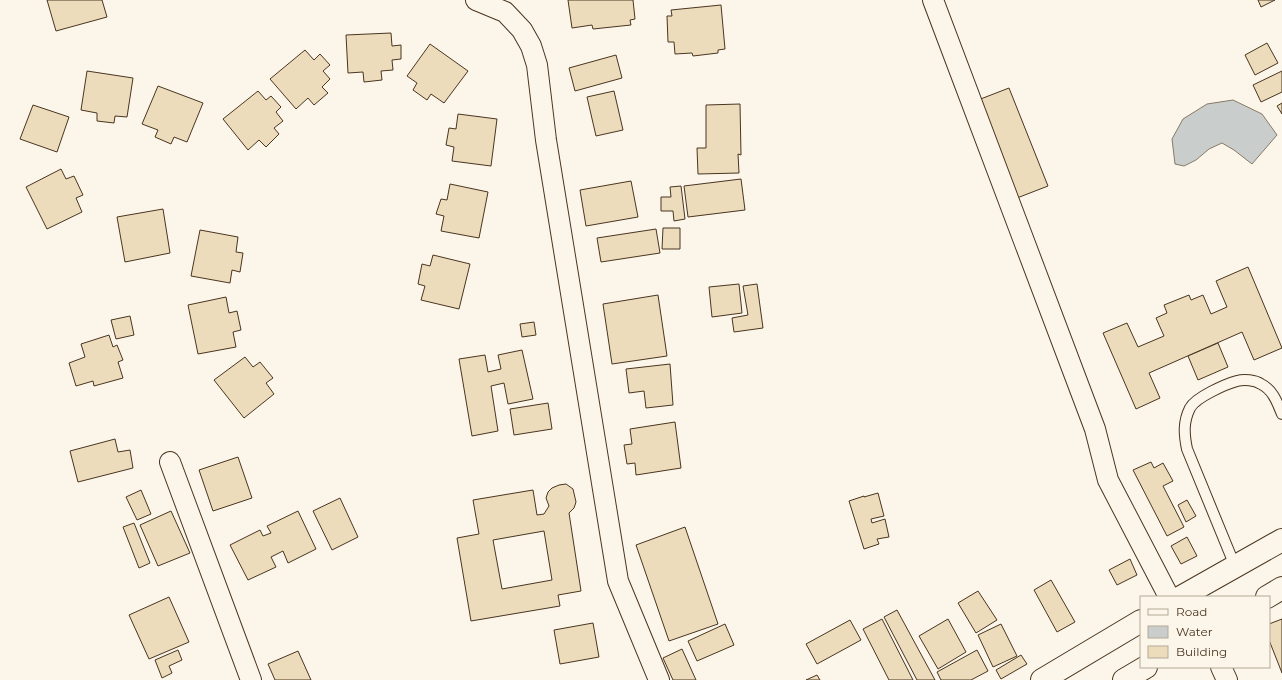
<svg xmlns="http://www.w3.org/2000/svg" width="1282" height="680" viewBox="0 0 1282 680" font-family="Montserrat,sans-serif">
	<style>
		.water { fill: #c9cecd; stroke: #887966 }
		.building { fill: #ecdcbc; stroke: #4a3520; fill-rule: evenodd }
		.lines { fill: none; stroke-linecap: round; stroke-linejoin: round }
		.service-casing { stroke: #4a3520; stroke-width: 12 }
		.minor-casing { stroke: #4a3520; stroke-width: 22 }
		.trunk-casing { stroke: #4a3520; stroke-width: 24 }
		.service { stroke: #fbf6e9; stroke-width: 10 }
		.minor { stroke: #fbf6e9; stroke-width: 20 }
		.trunk { stroke: #fbf6e9; stroke-width: 22 }
	</style>
	<rect width="100%" height="100%" fill="#fbf6e9"/>
	<polygon class="water" points="1233,100 1262,114 1277,135 1252,164 1234,150 1222,143 1209,149 1196,160 1184,166 1175,164 1172,139 1183,119 1207,104"/>
	<g class="building">
		<polygon points="47,0 102,0 107,17 56,31"/>
		<polygon points="568,0 633,0 635,19 630,20 631,25 593,29 592,25 572,28"/>
		<polygon points="1258,0 1275,0 1261,7"/>
		<polygon points="721,5 725,49 718,50 718,53 693,56 692,53 675,54 674,42 668,42 667,16 672,16 671,10"/>
		<polygon points="391,33 392,46 401,45 401,59 392,60 393,70 381,71 382,80 364,82 363,72 348,73 346,35"/>
		<polygon points="1267,43 1278,63 1255,75 1245,55"/>
		<polygon points="430,44 468,71 444,103 431,94 427,100 413,90 417,83 407,76"/>
		<polygon points="305,50 314,60 320,54 330,65 323,71 330,79 322,87 328,93 314,105 308,98 296,109 270,79"/>
		<polygon points="616,55 622,78 575,91 569,68"/>
		<polygon points="87,71 133,78 127,117 115,116 114,123 97,121 97,113 81,110"/>
		<polygon points="1282,71 1282,92 1261,102 1253,85"/>
		<polygon points="158,86 203,103 187,142 174,137 171,144 155,137 158,130 142,124"/>
		<polygon points="1009,88 1048,186 1017,198 978,100"/>
		<polygon points="258,91 266,100 271,96 281,107 276,112 283,121 274,128 279,134 266,147 259,140 248,150 223,119"/>
		<polygon points="614,91 623,130 596,136 587,97"/>
		<polygon points="1282,103 1282,114 1277,106"/>
		<polygon points="740,104 741,155 738,154 739,173 698,174 697,148 706,148 706,105"/>
		<polygon points="33,105 69,117 57,152 20,139"/>
		<polygon points="458,114 497,119 491,166 452,161 454,147 446,145 449,128 456,129"/>
		<polygon points="61,169 66,179 74,176 83,195 76,198 82,212 47,229 26,187"/>
		<polygon points="741,179 745,210 688,217 684,186"/>
		<polygon points="631,181 638,217 586,226 580,190"/>
		<polygon points="450,184 488,192 479,238 441,231 444,216 436,214 441,199 447,200"/>
		<polygon points="681,186 685,219 674,221 673,211 661,211 661,197 671,197 670,187"/>
		<polygon points="163,209 170,253 125,262 117,217"/>
		<polygon points="663,228 680,228 680,249 662,249"/>
		<polygon points="656,229 660,253 601,262 597,238"/>
		<polygon points="200,230 238,237 236,252 243,253 240,272 232,270 230,283 191,276"/>
		<polygon points="433,255 470,264 459,309 421,300 425,286 418,284 422,264 430,266"/>
		<polygon points="1248,267 1282,348 1254,360 1242,332 1149,373 1160,398 1136,409 1103,333 1127,323 1138,347 1164,336 1156,318 1167,313 1164,305 1189,295 1191,300 1203,295 1211,314 1227,307 1216,281"/>
		<polygon points="739,284 742,313 712,317 709,287"/>
		<polygon points="757,284 763,328 734,332 732,318 748,315 743,286"/>
		<polygon points="658,295 667,356 612,364 603,304"/>
		<polygon points="226,297 229,313 237,311 241,330 233,332 236,347 198,354 188,305"/>
		<polygon points="130,316 134,335 116,339 111,320"/>
		<polygon points="534,322 536,335 522,337 520,324"/>
		<polygon points="109,335 113,347 117,345 123,360 118,362 123,378 94,386 93,381 76,386 69,363 85,357 81,344"/>
		<polygon points="1218,343 1228,367 1198,380 1188,356"/>
		<polygon points="522,350 533,399 508,404 504,383 491,386 498,431 472,436 459,359 485,355 488,372 501,369 498,355"/>
		<polygon points="245,357 253,367 260,362 273,378 266,383 274,394 244,418 214,380"/>
		<polygon points="670,364 673,405 646,408 644,391 629,393 626,369"/>
		<polygon points="548,403 552,429 514,435 510,409"/>
		<polygon points="675,422 681,468 636,475 635,463 627,464 624,445 632,444 630,429"/>
		<polygon points="115,439 118,452 130,450 133,468 78,482 70,451"/>
		<polygon points="238,457 252,498 213,511 199,470"/>
		<polygon points="1151,462 1154,468 1163,463 1173,481 1163,486 1184,527 1167,536 1133,470"/>
		<path d="M566,484L573,489L576,502L574,508L569,513L581,591L558,595L560,606L471,621L457,538L479,534L473,500L533,490L537,515L544,514L549,506L546,498L548,492L552,488L559,485ZM544,531L552,580L502,589L493,540Z"/>
		<polygon points="141,490 151,514 137,520 126,497"/>
		<polygon points="878,493 884,516 871,519 872,523 885,519 889,537 877,539 879,544 864,549 849,501 864,496 864,497"/>
		<polygon points="340,498 358,537 332,550 313,511"/>
		<polygon points="1187,500 1196,516 1186,522 1178,505"/>
		<polygon points="171,511 190,553 158,566 140,525"/>
		<polygon points="298,511 316,549 288,563 283,551 271,557 276,567 248,580 230,545 260,530 263,536 271,533 267,526"/>
		<polygon points="134,523 150,563 139,568 123,527"/>
		<polygon points="685,527 718,624 669,641 636,545"/>
		<polygon points="1187,537 1197,556 1181,564 1171,546"/>
		<polygon points="1130,559 1137,575 1117,585 1109,570"/>
		<polygon points="1051,580 1075,622 1057,632 1034,590"/>
		<polygon points="978,591 997,620 976,633 958,603"/>
		<polygon points="169,597 189,642 149,659 129,615"/>
		<polygon points="897,610 935,680 917,680 884,617"/>
		<polygon points="882,619 913,680 889,680 863,629"/>
		<polygon points="948,619 966,652 938,669 919,636"/>
		<polygon points="1282,619 1282,673 1269,640 1269,624"/>
		<polygon points="850,620 861,640 817,664 806,644"/>
		<polygon points="593,623 599,657 560,664 554,630"/>
		<polygon points="725,624 734,645 697,661 688,641"/>
		<polygon points="1001,624 1017,656 993,667 978,635"/>
		<polygon points="682,649 696,680 673,680 663,658"/>
		<polygon points="178,650 182,660 169,666 172,673 162,678 155,660"/>
		<polygon points="977,650 988,671 971,680 941,680 937,672"/>
		<polygon points="298,651 311,680 275,680 268,664"/>
		<polygon points="1021,655 1027,664 1001,679 996,670"/>
		<polygon points="817,675 820,680 806,680"/>
	</g>
	<g class="lines">
		<defs>
			<path id="service" d="M1235,566L1187,449C1184,434 1183,422 1190,408C1196,397 1226,384 1237,381C1244,379 1255,380 1261,384C1273,390 1277,402 1282,414"/>
			<g id="minor">
				<polyline points="476,0 505,12 522,30 531,46 537,65 546,140 618,581 659,680"/>
				<polyline points="933,0 1095,429 1108,480 1169,597"/>
				<polyline points="170,462 251,680"/>
				<polyline points="1221,667 1227,680"/>
			</g>
			<g id="trunk">
				<polyline points="1181,597 1282,540"/>
				<polyline points="1267,597 1282,588"/>
				<polyline points="1042,680 1141,621"/>
				<polyline points="1124,680 1146,667"/>
			</g>
		</defs>
		<use href="#service" class="service-casing"/>
		<use href="#minor" class="minor-casing"/>
		<use href="#trunk" class="trunk-casing"/>
		<use href="#service" class="service"/>
		<use href="#minor" class="minor"/>
		<use href="#trunk" class="trunk"/>
	</g>
	<rect x="1140" y="596" width="130" height="72" fill="#fbf6e9" stroke="#b4a999"/>
	<rect x="1148" y="609" width="20" height="6" fill="#fbf6e9" stroke="#b4a999"/>
	<text x="1176" y="616" font-size="12" fill="#4a3520">Road</text>
	<rect x="1148" y="626" width="20" height="12" fill="#c9cecd" stroke="#b4a999"/>
	<text x="1176" y="636" font-size="12" fill="#4a3520">Water</text>
	<rect x="1148" y="646" width="20" height="12" fill="#ecdcbc" stroke="#b4a999"/>
	<text x="1176" y="656" font-size="12" fill="#4a3520">Building</text>
</svg>
